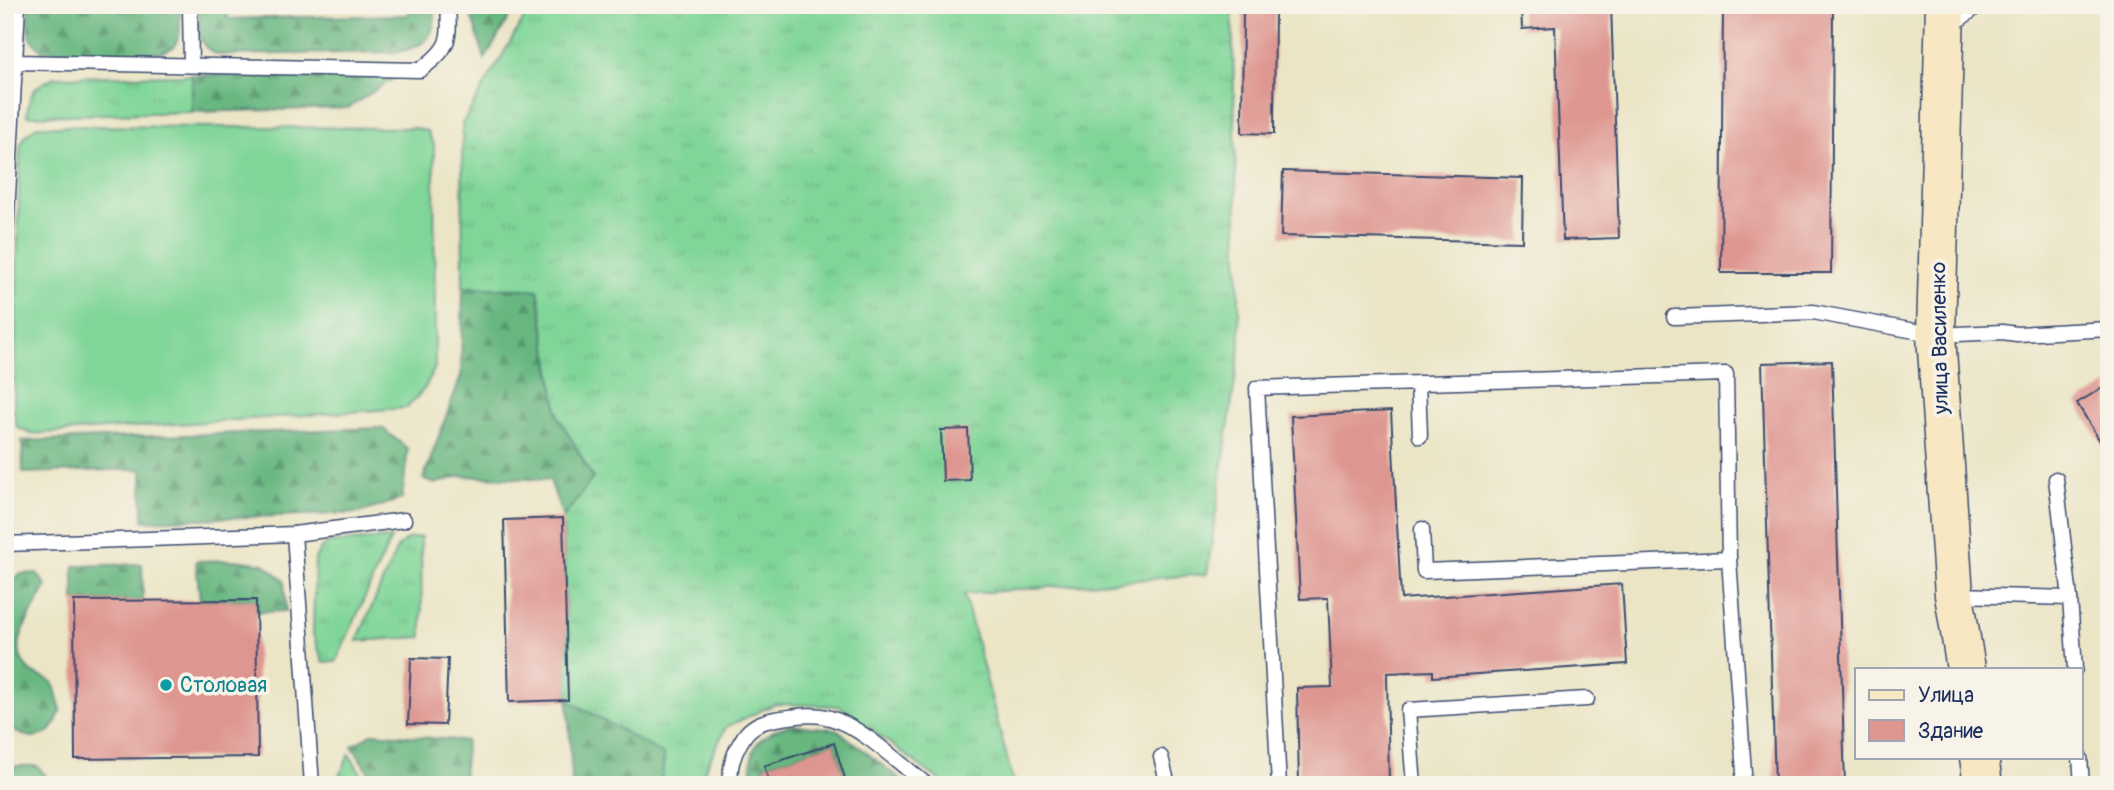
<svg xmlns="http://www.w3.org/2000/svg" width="2114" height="790" viewBox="0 0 2114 790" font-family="Pangolin,sans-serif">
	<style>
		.grass { fill: url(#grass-tufts); stroke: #4e827c; stroke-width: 2 }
		.forest { fill: url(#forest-firs); stroke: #427370; stroke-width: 2 }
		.pitch { fill: #80d699; stroke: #4e827c; stroke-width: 2 }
		.building { fill: #de9691 }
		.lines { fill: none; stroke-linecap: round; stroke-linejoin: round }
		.lane-casing { stroke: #3a4a6e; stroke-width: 17 }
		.secondary-casing { stroke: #3a4a6e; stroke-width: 41 }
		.lane { stroke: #fff; stroke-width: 14 }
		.secondary { stroke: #f7e8c3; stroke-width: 38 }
		.culture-dot { fill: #0f9aa8; stroke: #f7f3e8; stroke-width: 2.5 }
		.labels { text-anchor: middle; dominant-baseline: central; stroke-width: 7; stroke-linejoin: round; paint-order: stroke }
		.street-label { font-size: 21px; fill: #1b2f5e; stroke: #f7f3e8 }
		.culture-label { font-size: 21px; fill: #0d838f; stroke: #f7f3e8; text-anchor: start }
	</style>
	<defs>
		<pattern id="grass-tufts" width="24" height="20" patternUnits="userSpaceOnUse" patternTransform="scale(1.75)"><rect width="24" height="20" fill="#80d699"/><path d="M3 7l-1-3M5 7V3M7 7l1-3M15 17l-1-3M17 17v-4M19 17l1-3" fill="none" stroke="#6eb886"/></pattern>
		<pattern id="forest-firs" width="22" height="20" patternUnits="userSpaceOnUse" patternTransform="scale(1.75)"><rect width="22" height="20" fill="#68b781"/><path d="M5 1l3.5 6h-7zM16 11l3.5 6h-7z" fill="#55956d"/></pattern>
	</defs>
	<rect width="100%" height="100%" fill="#f7f3e8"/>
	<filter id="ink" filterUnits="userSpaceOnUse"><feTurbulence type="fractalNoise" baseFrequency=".0143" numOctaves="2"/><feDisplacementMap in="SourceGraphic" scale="14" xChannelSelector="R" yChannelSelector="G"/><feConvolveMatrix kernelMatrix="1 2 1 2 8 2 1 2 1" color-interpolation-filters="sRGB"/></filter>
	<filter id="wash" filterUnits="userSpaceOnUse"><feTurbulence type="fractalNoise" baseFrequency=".00686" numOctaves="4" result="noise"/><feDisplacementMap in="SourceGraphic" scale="28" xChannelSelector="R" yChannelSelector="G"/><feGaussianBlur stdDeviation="1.57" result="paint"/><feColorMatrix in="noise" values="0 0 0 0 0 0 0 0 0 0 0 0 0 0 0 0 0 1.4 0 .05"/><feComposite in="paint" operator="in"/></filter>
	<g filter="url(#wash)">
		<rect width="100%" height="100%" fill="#ebe5c6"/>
		<g class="grass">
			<polygon points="536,5 1232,5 1240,346 1207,574 964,594 1014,785 946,785 839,706 775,704 726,727 700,779 701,785 661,785 664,755 568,700 563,518 593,478 558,416 538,290 463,287 462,124 530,8"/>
			<path d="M192,75V112L27,116C29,92 33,87 55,77Z"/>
			<polygon points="421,537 422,637 357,641 397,548 407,539"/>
			<polygon points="391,538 336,662 323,662 313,634 315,559 320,549 329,543"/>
			<polygon points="349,754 368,785 336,785"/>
		</g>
		<g class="forest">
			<path d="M29,5H180V33L174,47L159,53L43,51C24,37 28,26 29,5Z"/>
			<path d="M199,5H227L228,19L408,15V5H435C436,36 428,45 398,52L219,55C194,46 199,28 199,5Z"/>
			<polygon points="468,5 516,5 485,59"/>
			<polygon points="192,75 397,76 348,108 192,112"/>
			<polygon points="463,287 538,290 558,416 593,478 563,518 550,480 460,476 435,484 423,479 461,376"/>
			<polygon points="382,428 408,449 402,499 359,513 143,521 142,469 23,473 22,441"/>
			<polygon points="235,560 264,564 284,580 286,611 257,612 256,600 200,600 196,561"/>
			<polygon points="142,564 143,601 74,601 74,566"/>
			<path d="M37,573L46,586C36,610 4,644 28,669C34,675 46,678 53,682L61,710C59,715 55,726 51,730C36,743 17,735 5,724V587L20,574Z"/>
			<polygon points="568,700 664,755 661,785 572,785"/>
			<path d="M790,725L836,729L908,785H847L834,743L764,766L770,785H755C745,750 756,735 790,725Z"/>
			<polygon points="373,733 466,741 463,781 512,785 377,785 352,746"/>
			<polygon points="15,766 37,766 49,779 47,785 8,785"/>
		</g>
		<polygon class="pitch" points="37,126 415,128 427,131 434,145 435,367 425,388 407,408 31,434 17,427 14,410 20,147 25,136"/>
		<g id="blocks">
			<g class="building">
				<polygon points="1243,5 1275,5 1274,134 1242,133"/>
				<polygon points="1521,5 1611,5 1619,238 1563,240 1555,27 1522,29"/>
				<polygon points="1723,5 1833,5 1831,273 1721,273"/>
				<polygon points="1283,171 1523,178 1522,242 1281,236"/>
				<polygon points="1832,361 1845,785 1775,785 1762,363"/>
				<polygon points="2109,384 2109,456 2077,403"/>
				<polygon points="1391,411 1401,599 1622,584 1627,664 1433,677 1433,671 1387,673 1389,785 1299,785 1297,688 1332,687 1328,598 1300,599 1291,416"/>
				<polygon points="968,429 970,480 943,481 941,430"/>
				<polygon points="563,518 568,700 509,702 504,520"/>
				<polygon points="256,600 258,757 75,759 74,601"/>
				<polygon points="411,658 448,659 445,725 408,724"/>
				<polygon points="834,743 847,785 770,785 764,766"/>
			</g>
		</g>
	</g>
	<g filter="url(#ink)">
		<use href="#blocks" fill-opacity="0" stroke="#3a4a6e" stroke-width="2"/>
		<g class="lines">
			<defs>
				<g id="lane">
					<polyline points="190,5 191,65"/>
					<polyline points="1949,27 1979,5"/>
					<polyline points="15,62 18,5"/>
					<path d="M5,253L15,62L420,70C450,48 450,41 448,5"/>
					<polyline points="1674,317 1813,312 1936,335 2002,332 2017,334 2109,329"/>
					<polyline points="1418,383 1420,436"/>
					<polyline points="2056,479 2070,598"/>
					<polyline points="1422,529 1424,571 1729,559"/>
					<polyline points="294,534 312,785"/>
					<polyline points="5,544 294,534 404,520"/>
					<polyline points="1956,595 2070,598 2075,669"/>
					<polyline points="1161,757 1168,785"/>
					<polyline points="2080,757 2082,785"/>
					<path d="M732,785C727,767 735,750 745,735C754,723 768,720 782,718C798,716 814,713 830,718C861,726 901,765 927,785"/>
					<polyline points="1279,785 1257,388 1726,374 1729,559 1744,773 1740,785"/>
					<polyline points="1414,785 1408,710 1587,699"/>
				</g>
				<g id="secondary">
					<polyline points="1945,5 1936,335 1954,595 1966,669"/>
					<polyline points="1979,757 1983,785"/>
				</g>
			</defs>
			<use href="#lane" class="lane-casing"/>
			<use href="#secondary" class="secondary-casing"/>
			<use href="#lane" class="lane"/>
			<use href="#secondary" class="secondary"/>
		</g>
	</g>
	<circle class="culture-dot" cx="166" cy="685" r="7"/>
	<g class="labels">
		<g class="street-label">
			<text transform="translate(1940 338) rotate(-91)">улица Василенко</text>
		</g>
		<g class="culture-label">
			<text x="180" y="685">Столовая</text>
		</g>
	</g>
	<rect width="2114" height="790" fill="none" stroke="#f7f3e8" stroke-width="28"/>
	<rect x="1855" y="668" width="228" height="91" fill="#f7f3e8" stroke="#9fa5b1" stroke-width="2"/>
	<rect x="1869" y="690" width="35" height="10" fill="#f7e8c3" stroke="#9fa5b1" stroke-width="2"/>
	<text x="1918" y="702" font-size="21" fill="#1b2f5e">Улица</text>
	<rect x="1869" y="720" width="35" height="21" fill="#de9691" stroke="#9fa5b1" stroke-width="2"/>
	<text x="1918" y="738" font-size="21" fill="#1b2f5e">Здание</text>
</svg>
